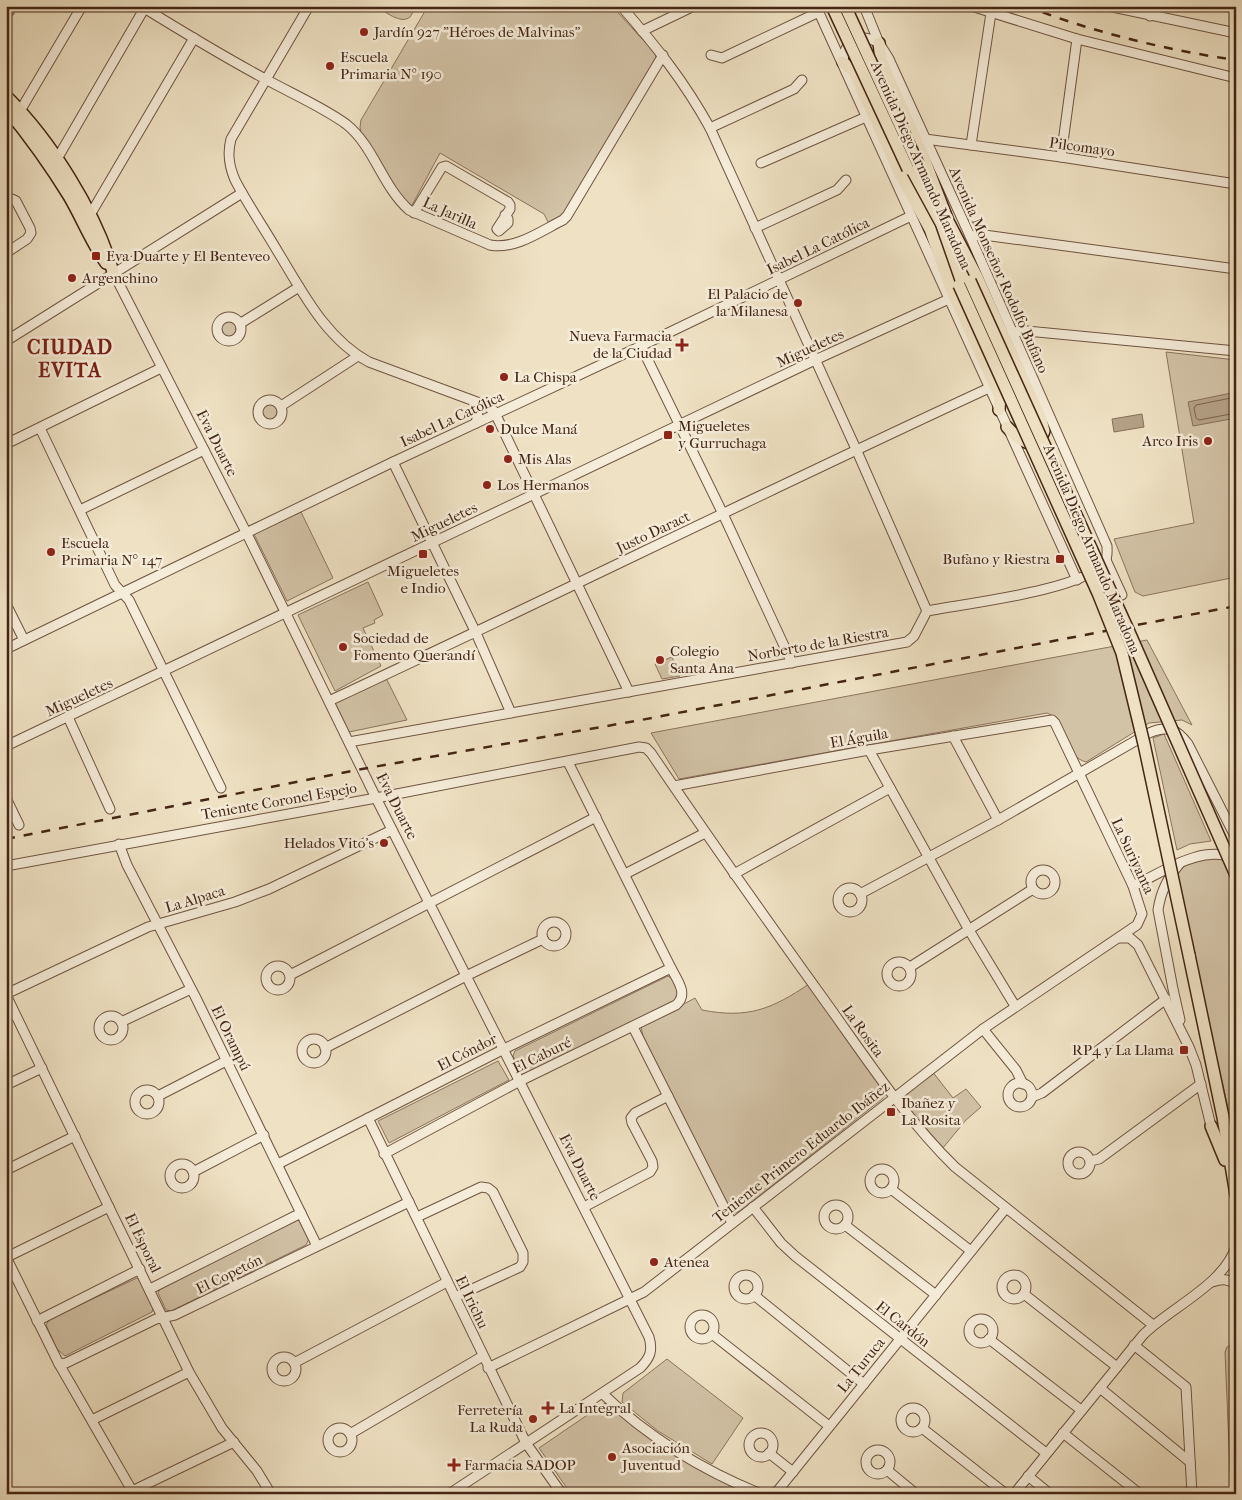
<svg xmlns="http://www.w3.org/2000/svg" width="1242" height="1500" viewBox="0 0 1242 1500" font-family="'IM FELL French Canon',serif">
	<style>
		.green { fill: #d2c2a6; stroke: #8c745e }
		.water { fill: #b5a288; stroke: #88705a }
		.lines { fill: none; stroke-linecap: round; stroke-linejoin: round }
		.shore { stroke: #7d644e; stroke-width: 1 }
		.minor-casing { stroke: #705441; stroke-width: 11 }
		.major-casing { stroke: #452515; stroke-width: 14 }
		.minor { stroke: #f5ecd9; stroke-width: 9 }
		.major { stroke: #efe2c4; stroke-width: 11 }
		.rail { stroke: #452515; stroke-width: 2.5; stroke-dasharray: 9 9; stroke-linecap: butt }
		.major-bridge-casing { stroke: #452515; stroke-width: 14; stroke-linecap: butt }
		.major-bridge { stroke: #efe2c4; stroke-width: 11 }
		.poi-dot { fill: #8f2418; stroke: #f5ecd9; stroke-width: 2 }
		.labels { text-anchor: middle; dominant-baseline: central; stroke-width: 5; stroke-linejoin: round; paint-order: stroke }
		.poi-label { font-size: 15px; fill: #452515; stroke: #f5ecd9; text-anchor: start }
		.street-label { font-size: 15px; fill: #452515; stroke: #f5ecd9 }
		.district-label { font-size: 20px; font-weight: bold; letter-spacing: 1px; fill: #7a1f14; stroke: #f5ecd9 }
	</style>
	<rect width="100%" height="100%" fill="#efe2c4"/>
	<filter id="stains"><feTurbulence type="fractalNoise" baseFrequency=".004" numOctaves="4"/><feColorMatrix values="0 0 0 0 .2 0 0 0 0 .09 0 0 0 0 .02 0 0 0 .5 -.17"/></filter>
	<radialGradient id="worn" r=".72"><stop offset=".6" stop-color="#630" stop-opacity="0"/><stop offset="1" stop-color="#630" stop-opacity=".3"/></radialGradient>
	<g class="green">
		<path d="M376,6H416C414,9 412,15 410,17C401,25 384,11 376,6Z"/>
		<polygon points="428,6 612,6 655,53 656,59 565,213 554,222 549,224 544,214 440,153 411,207 406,204 361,133 360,127 361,120"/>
		<circle cx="228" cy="329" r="8"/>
		<polygon points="1166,352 1236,360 1236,577 1143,596 1135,592 1114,539 1194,523"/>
		<circle cx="269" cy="412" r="8"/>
		<polygon points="301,512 333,578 287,601 254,534"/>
		<polygon points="368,582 383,615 374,620 375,623 363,628 381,666 335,691 298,615"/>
		<path d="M1147,640L1192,725L1182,720L1149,723L1086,762C1064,757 1068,721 1047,713L679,779L651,733Z"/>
		<polygon points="672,657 680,676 662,679 655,664"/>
		<polygon points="386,678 407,720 349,732 335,703"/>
		<polygon points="1164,734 1211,841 1190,844 1177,850 1153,738"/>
		<path d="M1225,858L1236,883V1143L1193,955L1177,873C1189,858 1206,859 1225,858Z"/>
		<path d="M668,976C675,979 678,990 678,998L674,1003L526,1075L521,1072L513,1056L515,1051Z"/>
		<path d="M809,984L883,1088L886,1094L882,1099L740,1211L733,1214L728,1207L643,1036L641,1027L695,998L702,1010C748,1019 772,1009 809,984Z"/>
		<polygon points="498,1061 509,1080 389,1143 378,1121"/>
		<polygon points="932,1071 953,1098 966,1089 981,1107 966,1120 942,1149 902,1102 901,1098"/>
		<polygon points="298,1219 309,1239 306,1245 171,1311 166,1310 158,1293 160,1289"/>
		<polygon points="137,1278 141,1279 154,1305 152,1312 65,1356 57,1349 46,1325 50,1319"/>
		<polygon points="1231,1345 1236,1348 1236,1494 1231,1494 1225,1352 1227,1347"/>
		<polygon points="667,1359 743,1418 712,1464 658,1431 622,1402 623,1393"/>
		<path d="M605,1403C651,1439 696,1473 750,1494H571L539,1448Z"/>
	</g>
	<g class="water">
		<polygon points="1236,392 1236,418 1193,426 1188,402"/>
		<polygon points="1142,414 1144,427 1114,432 1112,419"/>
	</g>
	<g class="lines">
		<polyline class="shore" points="1236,397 1196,405 1194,408 1196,418 1199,420 1236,413"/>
		<defs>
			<g id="minor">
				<path d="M141,6C183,32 226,58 269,81C293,94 326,109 346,124C374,146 382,186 409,210L490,245C515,250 541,231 563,220L567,216L663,55"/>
				<path d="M309,6L231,139C227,154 229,166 235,180C248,205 264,228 278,252C303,293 326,339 369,362L485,405L494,411L629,692"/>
				<path d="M621,6C656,46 684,81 710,128L856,449L927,611"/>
				<polyline points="816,6 1077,580"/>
				<polyline points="971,6 1077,39 1236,78"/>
				<polyline points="1108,6 1236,33"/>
				<polyline points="1235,6 1236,9"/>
				<polyline points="6,16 13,6"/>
				<polyline points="1150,16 1160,6"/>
				<polyline points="642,31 694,6"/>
				<polyline points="711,55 722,58 819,12"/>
				<path d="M843,62C844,40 860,32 879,43"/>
				<polyline points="20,111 82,6"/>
				<polyline points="710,128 794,89 802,80"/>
				<polyline points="925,139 1061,157 1236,184"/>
				<polyline points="971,145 991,13"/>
				<polyline points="1061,157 1077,39"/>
				<polyline points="57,159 144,9"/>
				<polyline points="761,163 866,117"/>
				<polyline points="6,199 12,199 16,201 30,228 31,233 27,239 6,253"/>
				<polyline points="414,213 442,167 446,166 508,202 510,205 510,209 497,229 499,231 508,223 508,219 505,215"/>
				<polyline points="90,215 194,38"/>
				<polyline points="755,228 837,190 846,180"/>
				<polyline points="970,236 984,235 1236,269"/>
				<path d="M113,272L246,532L376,798L649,1337C653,1351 650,1358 640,1368L449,1494"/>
				<circle cx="229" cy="329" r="12"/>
				<polyline points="241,323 299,287"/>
				<polyline points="1012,332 1027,331 1236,351"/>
				<polyline points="6,341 242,193"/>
				<polyline points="641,346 723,514 792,663"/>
				<circle cx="270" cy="412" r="12"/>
				<path d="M473,401C478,409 479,414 476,423"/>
				<polyline points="281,406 358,356"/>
				<polyline points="40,428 115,585 129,600 221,788"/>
				<polyline points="6,444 161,368"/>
				<polyline points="393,462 476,633 511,713"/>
				<polyline points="80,510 204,450"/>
				<polyline points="1106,560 1122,595"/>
				<polyline points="6,604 24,640"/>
				<polyline points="6,649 393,462 641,346 911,216"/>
				<path d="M329,701C550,598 768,490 989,388"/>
				<polyline points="68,717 110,809"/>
				<polyline points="953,736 998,820"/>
				<path d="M349,742L907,642L914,636L927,611C962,604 1088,590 1105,561C1108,557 1107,551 1107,546L970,236L889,59L879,43L864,6"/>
				<polyline points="6,746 815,360 949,299"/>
				<polyline points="869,750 969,930 1015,1006"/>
				<polyline points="6,798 19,825"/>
				<polyline points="119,844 127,865 195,996 317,1246"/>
				<path d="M6,866L376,798L639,747L646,748L651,753C708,837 766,919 825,1001C866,1058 905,1118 955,1167L1153,1325"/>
				<circle cx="1043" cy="882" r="12"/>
				<polyline points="625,874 705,833"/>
				<polyline points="734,874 890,788"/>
				<path d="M1133,886C1164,872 1202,843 1236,859"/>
				<circle cx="850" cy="900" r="12"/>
				<path d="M860,894L998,820L1149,733C1167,725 1177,729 1188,744L1236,838"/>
				<circle cx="554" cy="934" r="12"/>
				<polyline points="1120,938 1130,938 1138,945 1189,1047 1196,1065 1211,1126"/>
				<circle cx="899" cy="974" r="12"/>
				<circle cx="278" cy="978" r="12"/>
				<polyline points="910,967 1033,889"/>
				<polyline points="290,975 596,817"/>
				<polyline points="6,994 148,927 235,902 269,889 392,830"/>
				<polyline points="6,995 189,1372 222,1428 257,1471 271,1494"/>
				<circle cx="111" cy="1028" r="12"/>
				<path d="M1180,1020L1173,989L1158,910C1161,890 1168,878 1180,863"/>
				<polyline points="121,1022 191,989"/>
				<polyline points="633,1027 732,1223"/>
				<polyline points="983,1029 1016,1070 1023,1084"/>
				<circle cx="314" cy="1051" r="12"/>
				<polyline points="325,1048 466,976 543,939"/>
				<circle cx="1020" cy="1095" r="12"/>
				<polyline points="6,1085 42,1068"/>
				<circle cx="147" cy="1102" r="12"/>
				<polyline points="158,1096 226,1061"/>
				<polyline points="1032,1097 1042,1093 1166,999"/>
				<polyline points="368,1118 526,1443 562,1494"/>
				<circle cx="1079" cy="1163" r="11"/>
				<path d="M384,1154L520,1081L676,1005C689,994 677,980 671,968L568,762"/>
				<polyline points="1090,1161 1099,1159 1201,1084"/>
				<polyline points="278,1164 504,1049 671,968"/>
				<circle cx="182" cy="1176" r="12"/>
				<circle cx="882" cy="1181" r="12"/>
				<polyline points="6,1170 75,1136"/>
				<polyline points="193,1172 264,1135"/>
				<polyline points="891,1189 971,1251"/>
				<circle cx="836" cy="1217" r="12"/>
				<polyline points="584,1207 650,1172 653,1167 652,1161 632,1123 631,1118 635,1113 668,1096"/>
				<polyline points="753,1207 781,1243 795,1256 1046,1453"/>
				<polyline points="417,1217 481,1187 488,1188 493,1192 523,1253 523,1262 520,1267 455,1297"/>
				<polyline points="845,1225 936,1295"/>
				<polyline points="6,1257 59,1364 134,1494"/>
				<polyline points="7,1257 109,1207"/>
				<circle cx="746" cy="1287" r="12"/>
				<circle cx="1014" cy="1287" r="12"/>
				<path d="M1212,1282C1221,1279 1228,1278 1236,1285"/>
				<polyline points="150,1289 301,1213"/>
				<polyline points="1024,1294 1117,1367"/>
				<polyline points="754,1295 864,1384"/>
				<circle cx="702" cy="1327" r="12"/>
				<circle cx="981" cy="1331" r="12"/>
				<polyline points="37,1321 140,1269"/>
				<polyline points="712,1334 829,1426"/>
				<polyline points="989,1339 1081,1410"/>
				<polyline points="1134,1345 1186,1387 1192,1494"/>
				<circle cx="284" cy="1369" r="12"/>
				<polyline points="294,1363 447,1282"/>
				<polyline points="59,1364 66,1363 156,1319 175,1315 409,1202"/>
				<polyline points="488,1368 644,1292 983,1029 1137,925 1142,914 1133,886 1055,723 1052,720 869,750 674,786"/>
				<polyline points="1100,1388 1190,1462"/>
				<path d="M603,1394C649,1438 702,1470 761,1494"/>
				<circle cx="913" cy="1420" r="12"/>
				<polyline points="92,1420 189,1372"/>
				<polyline points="922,1428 1006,1494"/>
				<circle cx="340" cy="1440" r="12"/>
				<polyline points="1063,1433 1140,1494"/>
				<circle cx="761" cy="1445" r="12"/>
				<polyline points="350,1434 483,1356"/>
				<circle cx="878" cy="1462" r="12"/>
				<polyline points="769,1453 793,1472"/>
				<polyline points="887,1470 916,1494"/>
				<polyline points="1028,1476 1050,1494"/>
				<polyline points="132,1491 234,1442"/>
				<polyline points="775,1494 1006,1208"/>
				<path d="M1014,1494L1143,1335C1171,1307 1224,1285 1236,1246"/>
			</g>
			<g id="major">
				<path d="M879,43L881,60L925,161L948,221L977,277L1041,419L1044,431C1036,455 1017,438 1007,427"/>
				<polyline points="843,62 854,72 899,172 930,229 951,289 1000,397 999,410"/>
				<path d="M6,96C51,141 96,212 113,272"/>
				<path d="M6,108C29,136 50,165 69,196C82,218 91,242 106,263"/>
				<polyline points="1189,955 1223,1117 1236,1195"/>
				<polyline points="1211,1126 1225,1160"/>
			</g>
		</defs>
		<use href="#minor" class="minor-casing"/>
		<use href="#major" class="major-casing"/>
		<use href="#minor" class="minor"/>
		<use href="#major" class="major"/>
		<g class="rail">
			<path d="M1026,6C1092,32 1166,50 1236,60"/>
			<polyline points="6,839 362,769 641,720 1236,606"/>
		</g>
		<defs>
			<g id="major-bridge">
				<polyline points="832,6 908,169"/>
				<polyline points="845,6 918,164"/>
				<polyline points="970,281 1129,632 1236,875"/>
				<polyline points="959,285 1098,593 1122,653 1144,744 1189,955"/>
			</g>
		</defs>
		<use href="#major-bridge" class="major-bridge-casing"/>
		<use href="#major-bridge" class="major-bridge"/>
	</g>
	<g class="poi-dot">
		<circle cx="364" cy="32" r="5"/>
		<circle cx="330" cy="66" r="5"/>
		<rect x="91" y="251" width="10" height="10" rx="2.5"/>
		<circle cx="72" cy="278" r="5"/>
		<circle cx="798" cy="303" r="5"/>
		<path d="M679.5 337.5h5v5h5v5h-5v5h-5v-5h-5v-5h5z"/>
		<circle cx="504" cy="377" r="5"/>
		<circle cx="490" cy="429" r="5"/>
		<rect x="663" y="430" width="10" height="10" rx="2.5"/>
		<circle cx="1208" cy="441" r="5"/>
		<circle cx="508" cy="459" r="5"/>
		<circle cx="487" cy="485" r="5"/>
		<circle cx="51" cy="552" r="5"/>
		<rect x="418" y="549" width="10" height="10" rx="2.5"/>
		<rect x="1055" y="554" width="10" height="10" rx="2.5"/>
		<circle cx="343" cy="647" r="5"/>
		<circle cx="660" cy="660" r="5"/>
		<circle cx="384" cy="843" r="5"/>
		<rect x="1179" y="1045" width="10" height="10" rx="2.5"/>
		<rect x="886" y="1107" width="10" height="10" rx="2.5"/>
		<circle cx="654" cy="1262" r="5"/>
		<path d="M545.5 1400.5h5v5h5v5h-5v5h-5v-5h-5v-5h5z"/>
		<circle cx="533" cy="1419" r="5"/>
		<circle cx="612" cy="1457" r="5"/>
		<path d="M451.5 1457.5h5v5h5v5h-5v5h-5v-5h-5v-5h5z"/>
	</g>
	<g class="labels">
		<g class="poi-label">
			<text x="374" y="32">Jardín 927 "Héroes de Malvinas"</text>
			<text x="340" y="57">Escuela<tspan x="340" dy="17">Primaria Nº 190</tspan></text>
			<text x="106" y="256">Eva Duarte y El Benteveo</text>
			<text x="82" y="278">Argenchino</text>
			<text x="788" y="294" text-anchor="end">El Palacio de<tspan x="788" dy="17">la Milanesa</tspan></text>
			<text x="672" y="336" text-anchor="end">Nueva Farmacia<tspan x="672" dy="17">de la Ciudad</tspan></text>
			<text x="514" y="377">La Chispa</text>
			<text x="678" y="426">Migueletes<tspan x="678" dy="17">y Gurruchaga</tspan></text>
			<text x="500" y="429">Dulce Maná</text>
			<text x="1198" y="441" text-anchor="end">Arco Iris</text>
			<text x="518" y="459">Mis Alas</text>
			<text x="497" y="485">Los Hermanos</text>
			<text x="61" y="543">Escuela<tspan x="61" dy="17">Primaria N° 147</tspan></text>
			<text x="1050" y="559" text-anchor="end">Bufano y Riestra</text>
			<text x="423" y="571" text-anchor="middle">Migueletes<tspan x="423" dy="17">e Indio</tspan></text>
			<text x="353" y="638">Sociedad de<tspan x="353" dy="17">Fomento Querandí</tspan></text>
			<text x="670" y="651">Colegio<tspan x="670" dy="17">Santa Ana</tspan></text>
			<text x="374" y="843" text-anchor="end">Helados Vito’s</text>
			<text x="1174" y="1050" text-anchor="end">RP4 y La Llama</text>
			<text x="901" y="1103">Ibañez y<tspan x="901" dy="17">La Rosita</tspan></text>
			<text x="664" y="1262">Atenea</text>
			<text x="559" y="1408">La Integral</text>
			<text x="523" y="1410" text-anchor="end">Ferretería<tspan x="523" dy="17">La Ruda</tspan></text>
			<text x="622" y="1448">Asociación<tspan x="622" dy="17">Juventud</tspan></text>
			<text x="464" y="1465">Farmacia SADOP</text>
		</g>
		<g class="street-label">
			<text transform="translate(1082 147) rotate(8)">Pilcomayo</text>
			<text transform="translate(921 165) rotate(66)">Avenida Diego Armando Maradona</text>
			<text transform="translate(450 213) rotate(24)">La Jarilla</text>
			<text transform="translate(818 246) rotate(-26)">Isabel La Católica</text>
			<text transform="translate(999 270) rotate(66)">Avenida Monseñor Rodolfo Bufano</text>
			<text transform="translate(810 348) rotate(-25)">Migueletes</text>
			<text transform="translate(452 419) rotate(-25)">Isabel La Católica</text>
			<text transform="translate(217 443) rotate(63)">Eva Duarte</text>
			<text transform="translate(444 522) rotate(-26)">Migueletes</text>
			<text transform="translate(653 532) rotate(-25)">Justo Daract</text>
			<text transform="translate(1092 549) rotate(67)">Avenida Diego Armando Maradona</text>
			<text transform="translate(818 644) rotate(-10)">Norberto de la Riestra</text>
			<text transform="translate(79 697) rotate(-25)">Migueletes</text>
			<text transform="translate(859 738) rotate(-10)">El Águila</text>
			<text transform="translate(279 801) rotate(-10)">Teniente Coronel Espejo</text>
			<text transform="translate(397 806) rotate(63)">Eva Duarte</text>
			<text transform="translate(1133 856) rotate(65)">La Suriyanta</text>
			<text transform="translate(195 899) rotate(-17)">La Alpaca</text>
			<text transform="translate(863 1031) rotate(54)">La Rosita</text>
			<text transform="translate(231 1038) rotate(64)">El Orampú</text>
			<text transform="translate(467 1052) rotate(-27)">El Cóndor</text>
			<text transform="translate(542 1055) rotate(-26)">El Caburé</text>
			<text transform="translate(801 1152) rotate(-38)">Teniente Primero Eduardo Ibáñez</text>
			<text transform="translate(580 1167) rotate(63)">Eva Duarte</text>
			<text transform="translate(143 1243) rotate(64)">El Esporal</text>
			<text transform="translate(229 1274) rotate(-26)">El Copetón</text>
			<text transform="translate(472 1302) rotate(64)">El Irichu</text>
			<text transform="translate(903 1324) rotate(38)">El Cardón</text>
			<text transform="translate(861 1365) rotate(-51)">La Turuca</text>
		</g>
		<g class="district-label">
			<text x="70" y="347">CIUDAD<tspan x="70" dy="23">EVITA</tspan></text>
		</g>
	</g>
	<rect width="1242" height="1500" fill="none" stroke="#efe2c4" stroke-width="25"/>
	<rect x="8" y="8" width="1227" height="1485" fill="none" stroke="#452515" stroke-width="2.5"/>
	<rect x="12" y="12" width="1217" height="1475" fill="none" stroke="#452515"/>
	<rect width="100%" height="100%" filter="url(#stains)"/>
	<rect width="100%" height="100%" fill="url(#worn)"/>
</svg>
